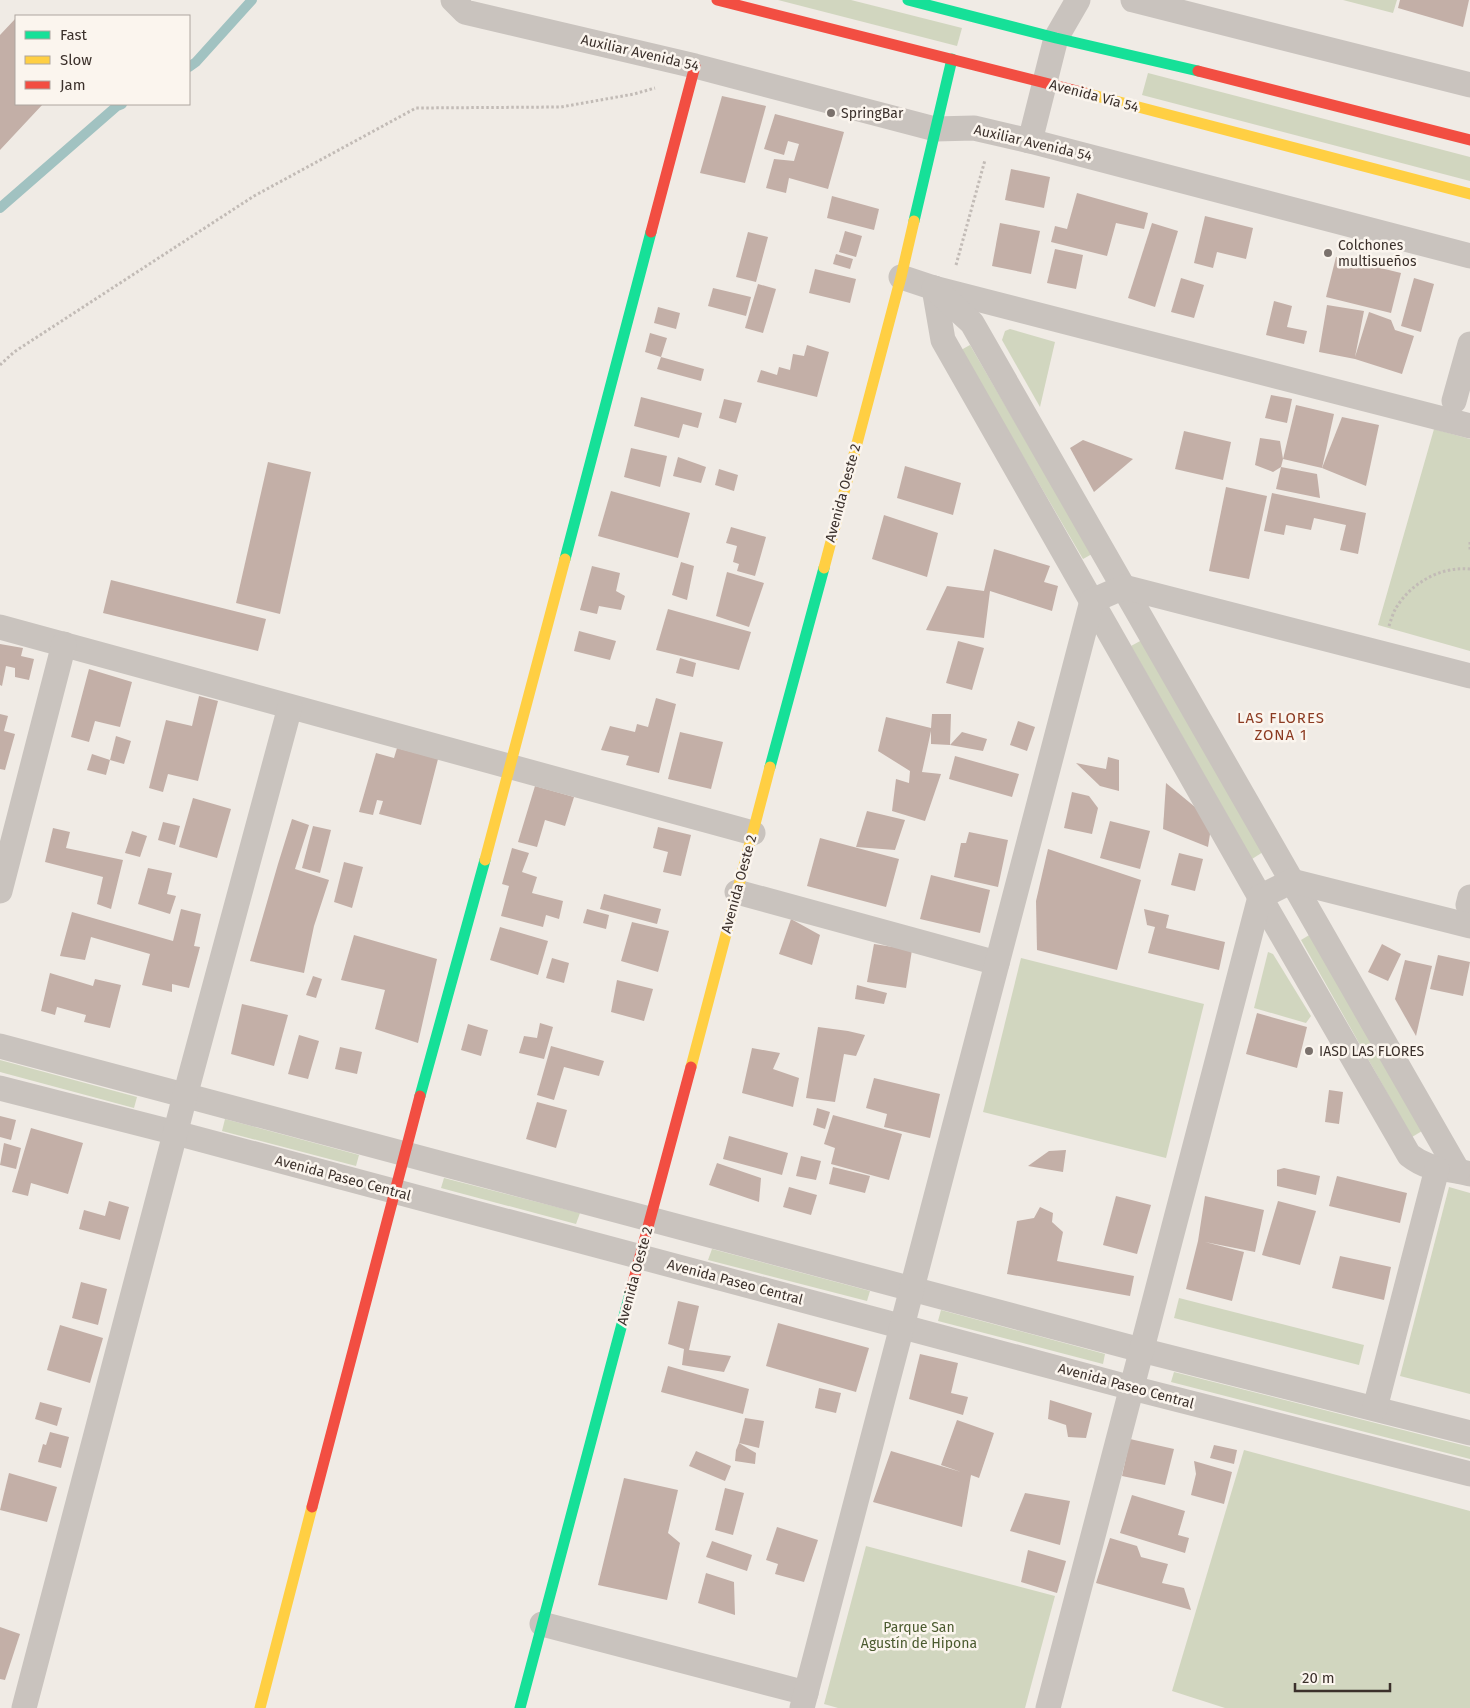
<svg xmlns="http://www.w3.org/2000/svg" width="1470" height="1708" viewBox="0 0 1470 1708" font-family="'Fira Sans',sans-serif">
	<style>
		.green { fill: #d1d6bf }
		.lines { fill: none; stroke-linecap: round; stroke-linejoin: round }
		.stream { stroke: #a1c2c1; stroke-width: 10 }
		.building { fill: #c3afa7 }
		.path { stroke: #c2bbb6; stroke-width: 3; stroke-dasharray: 2.5 2.5; stroke-linecap: butt }
		.street { stroke: #c9c3be; stroke-width: 25 }
		.fast { stroke: #16e098; stroke-width: 11 }
		.slow { stroke: #ffcf43; stroke-width: 11 }
		.jam { stroke: #f24e42; stroke-width: 11 }
		.poi-dot { fill: #7a716c; stroke: #fbf5ee; stroke-width: 2 }
		.labels { text-anchor: middle; dominant-baseline: central; stroke-width: 5; stroke-linejoin: round; paint-order: stroke }
		.street-label { font-size: 14px; fill: #3b302b; stroke: #fbf5ee }
		.poi-label { font-size: 14px; fill: #3b302b; stroke: #fbf5ee; text-anchor: start }
		.park-label { font-size: 14px; fill: #4a5a2e; stroke: #fbf5ee }
		.neighbourhood-label { font-size: 15px; letter-spacing: 1px; fill: #8c3b22; stroke: #fbf5ee }
	</style>
	<rect width="100%" height="100%" fill="#f0ebe5"/>
	<g class="green">
		<polygon points="778,0 851,0 962,28 957,46"/>
		<polygon points="1343,0 1397,0 1393,13"/>
		<polygon points="1148,73 1470,157 1470,181 1142,95"/>
		<polygon points="1010,329 1055,342 1040,407 1002,340 1005,331"/>
		<polygon points="970,345 1092,554 1083,559 961,350"/>
		<polygon points="1434,429 1470,439 1470,651 1378,625"/>
		<polygon points="1142,640 1263,852 1252,859 1131,646"/>
		<polygon points="1311,934 1422,1131 1412,1137 1301,940"/>
		<polygon points="1268,952 1273,954 1311,1016 1306,1023 1254,1008"/>
		<polygon points="1021,958 1204,1004 1166,1158 983,1112"/>
		<polygon points="0,1060 137,1097 134,1108 0,1072"/>
		<polygon points="225,1119 359,1155 356,1166 222,1131"/>
		<polygon points="444,1178 580,1213 576,1224 441,1188"/>
		<polygon points="1449,1187 1470,1193 1470,1394 1400,1376"/>
		<polygon points="712,1249 870,1291 867,1301 708,1260"/>
		<polygon points="1179,1298 1364,1345 1359,1365 1174,1318"/>
		<polygon points="941,1310 1105,1354 1103,1364 938,1321"/>
		<polygon points="1174,1372 1470,1447 1470,1459 1171,1382"/>
		<polygon points="1244,1450 1470,1511 1470,1708 1225,1708 1172,1691"/>
		<polygon points="866,1546 1055,1596 1025,1708 838,1708 824,1704"/>
	</g>
	<g class="lines">
		<g class="stream">
			<polyline points="189,67 196,62 252,0"/>
			<polyline points="0,208 117,106 122,104"/>
		</g>
	</g>
	<g class="building">
		<polygon points="1400,0 1469,0 1463,27 1398,8"/>
		<polygon points="16,18 16,104 43,104 0,150 0,35"/>
		<polygon points="722,96 766,106 745,183 700,173"/>
		<polygon points="775,114 844,132 828,189 789,178 786,193 766,188 774,159 794,161 799,144 788,141 784,155 764,149"/>
		<polygon points="1011,169 1050,177 1044,208 1005,200"/>
		<polygon points="1077,193 1148,213 1144,229 1116,223 1107,256 1051,242 1055,226 1067,229"/>
		<polygon points="832,196 879,209 874,230 827,218"/>
		<polygon points="1205,216 1253,228 1246,259 1217,252 1213,268 1194,263"/>
		<polygon points="1000,223 1040,231 1031,274 992,266"/>
		<polygon points="1152,223 1178,231 1155,307 1128,298"/>
		<polygon points="845,231 862,236 856,257 839,252"/>
		<polygon points="748,232 768,237 756,282 736,277"/>
		<polygon points="1055,249 1083,255 1076,289 1047,283"/>
		<polygon points="836,254 853,259 850,269 833,264"/>
		<polygon points="1336,257 1401,273 1391,313 1326,297"/>
		<polygon points="815,269 856,279 850,303 809,293"/>
		<polygon points="1181,278 1204,285 1194,318 1171,312"/>
		<polygon points="1414,278 1434,284 1421,332 1401,326"/>
		<polygon points="758,284 776,289 763,333 745,328"/>
		<polygon points="713,288 751,297 746,316 708,306"/>
		<polygon points="1274,301 1292,306 1287,327 1307,331 1304,344 1266,335"/>
		<polygon points="1327,305 1364,311 1355,357 1369,312 1391,320 1395,330 1414,336 1402,374 1355,359 1319,352"/>
		<polygon points="658,307 680,313 676,329 654,323"/>
		<polygon points="650,333 667,338 661,357 704,369 701,381 657,369 661,357 645,352"/>
		<polygon points="807,345 829,352 817,397 757,382 761,370 777,375 779,367 790,370 793,354 804,356"/>
		<polygon points="1271,395 1292,399 1287,423 1265,418"/>
		<polygon points="641,397 702,413 698,428 683,424 679,438 634,426"/>
		<polygon points="724,399 742,403 736,423 719,418"/>
		<polygon points="1296,405 1334,414 1322,468 1283,459"/>
		<polygon points="1342,417 1379,425 1366,486 1322,468"/>
		<polygon points="1184,431 1231,442 1223,480 1175,469"/>
		<polygon points="1260,438 1280,441 1283,459 1281,467 1317,474 1320,498 1276,489 1281,467 1273,472 1255,465"/>
		<polygon points="1083,440 1133,459 1094,492 1070,448"/>
		<polygon points="631,448 667,456 660,487 624,477"/>
		<polygon points="678,457 706,467 701,483 673,476"/>
		<polygon points="268,462 311,472 280,614 236,603"/>
		<polygon points="905,466 961,483 953,515 897,498"/>
		<polygon points="719,469 738,475 734,491 715,485"/>
		<polygon points="1226,487 1267,496 1249,579 1209,571"/>
		<polygon points="611,491 690,513 678,558 598,536"/>
		<polygon points="1272,493 1366,513 1358,554 1340,550 1346,525 1314,518 1311,530 1286,525 1284,535 1264,531"/>
		<polygon points="884,515 938,533 927,577 872,559"/>
		<polygon points="731,527 766,537 755,576 737,571 739,564 733,562 737,546 726,543"/>
		<polygon points="994,549 1050,566 1044,582 1058,586 1052,611 990,591 984,638 926,630 947,586 984,591"/>
		<polygon points="681,562 694,566 687,600 672,595"/>
		<polygon points="592,566 620,573 616,591 625,596 621,610 599,606 597,614 580,610"/>
		<polygon points="727,572 764,583 749,627 716,616"/>
		<polygon points="111,580 266,619 258,651 103,613"/>
		<polygon points="668,609 751,632 739,670 656,650"/>
		<polygon points="579,631 616,641 610,660 574,651"/>
		<polygon points="958,641 984,648 972,690 946,683"/>
		<polygon points="0,644 23,648 21,656 34,659 29,680 15,677 15,668 6,666 2,686 0,685"/>
		<polygon points="680,658 696,663 693,677 676,673"/>
		<polygon points="89,669 132,682 120,727 95,721 89,742 71,737"/>
		<polygon points="199,696 218,701 198,781 168,774 163,792 149,788 166,720 192,726"/>
		<polygon points="656,698 676,704 659,773 626,765 629,756 601,750 610,726 635,732 637,724 648,727"/>
		<polygon points="0,714 8,716 4,731 15,734 5,770 0,769"/>
		<polygon points="932,714 951,714 950,745 931,744 931,731 922,772 941,774 925,821 892,811 896,779 909,783 910,771 878,751 886,717 931,728"/>
		<polygon points="1018,721 1035,727 1027,751 1010,745"/>
		<polygon points="680,732 723,742 711,789 668,779"/>
		<polygon points="962,732 987,739 983,751 950,745"/>
		<polygon points="116,736 131,741 124,764 110,760"/>
		<polygon points="397,748 438,759 421,825 379,814 383,801 377,800 373,815 359,812 376,753 394,758"/>
		<polygon points="92,754 110,760 106,775 87,770"/>
		<polygon points="955,756 1019,774 1012,797 949,779"/>
		<polygon points="1108,757 1119,760 1119,791 1100,786 1076,763 1106,769"/>
		<polygon points="1166,783 1212,821 1208,847 1163,829"/>
		<polygon points="535,786 574,797 565,826 545,820 537,847 518,842"/>
		<polygon points="1072,792 1089,796 1098,808 1092,834 1064,828"/>
		<polygon points="193,798 231,809 217,858 179,847"/>
		<polygon points="867,811 905,820 895,850 856,847"/>
		<polygon points="292,819 309,825 295,869 329,880 314,926 304,973 250,961 278,864"/>
		<polygon points="1110,821 1150,831 1140,869 1100,858"/>
		<polygon points="163,822 180,826 175,845 158,840"/>
		<polygon points="313,826 331,830 320,873 302,868"/>
		<polygon points="658,827 691,835 681,876 663,872 668,852 653,848"/>
		<polygon points="53,828 70,832 66,848 123,860 111,909 97,904 103,877 45,862"/>
		<polygon points="132,831 147,836 140,857 125,853"/>
		<polygon points="969,832 1008,840 998,887 954,877 961,843 966,843"/>
		<polygon points="820,838 899,859 886,907 807,886"/>
		<polygon points="512,848 529,853 522,872 537,877 532,893 563,901 559,919 546,915 543,927 501,916 509,886 502,884"/>
		<polygon points="1048,849 1141,880 1117,970 1037,950 1036,901"/>
		<polygon points="1179,853 1203,859 1195,891 1171,885"/>
		<polygon points="344,862 363,867 352,908 334,902"/>
		<polygon points="148,868 172,873 167,894 176,896 170,914 138,904"/>
		<polygon points="931,875 990,890 980,933 920,919"/>
		<polygon points="604,894 661,909 657,924 600,909"/>
		<polygon points="181,909 201,914 194,946 200,947 189,988 172,984 172,992 142,985 150,954 91,937 85,960 60,956 72,912 173,941"/>
		<polygon points="587,909 609,915 606,929 583,923"/>
		<polygon points="1144,909 1169,915 1166,928 1225,942 1219,970 1148,953 1155,927 1147,925"/>
		<polygon points="791,919 820,935 812,965 779,954"/>
		<polygon points="632,922 669,931 658,972 621,961"/>
		<polygon points="500,927 548,941 538,975 490,960"/>
		<polygon points="354,935 437,959 418,1043 375,1029 385,990 341,980"/>
		<polygon points="874,944 912,950 906,988 867,982"/>
		<polygon points="1382,944 1401,954 1388,981 1368,972"/>
		<polygon points="1438,955 1470,962 1463,996 1430,989"/>
		<polygon points="552,958 569,963 564,983 546,978"/>
		<polygon points="1405,960 1432,966 1416,1036 1395,999"/>
		<polygon points="50,973 93,986 95,979 121,985 110,1028 84,1022 86,1015 57,1007 55,1015 41,1011"/>
		<polygon points="313,976 322,979 316,998 306,995"/>
		<polygon points="617,980 653,989 644,1021 611,1012"/>
		<polygon points="857,985 887,993 884,1004 855,999"/>
		<polygon points="242,1004 288,1015 274,1066 231,1054"/>
		<polygon points="1257,1013 1307,1027 1297,1068 1246,1054"/>
		<polygon points="540,1023 553,1027 544,1059 519,1053 524,1036 537,1038"/>
		<polygon points="468,1024 488,1030 481,1056 461,1050"/>
		<polygon points="818,1027 848,1031 865,1035 856,1056 844,1054 835,1102 806,1098"/>
		<polygon points="299,1035 319,1041 308,1079 288,1074"/>
		<polygon points="551,1046 604,1061 599,1076 564,1067 554,1100 537,1095"/>
		<polygon points="340,1047 362,1052 357,1074 335,1069"/>
		<polygon points="752,1048 780,1053 773,1069 799,1078 793,1107 742,1093"/>
		<polygon points="874,1078 940,1094 930,1138 884,1127 887,1114 866,1108"/>
		<polygon points="1329,1090 1343,1092 1339,1124 1325,1122"/>
		<polygon points="537,1102 567,1110 556,1148 526,1139"/>
		<polygon points="817,1108 830,1112 825,1129 813,1125"/>
		<polygon points="833,1115 902,1134 889,1180 831,1164 835,1148 824,1144"/>
		<polygon points="0,1116 16,1120 11,1140 0,1137"/>
		<polygon points="31,1128 83,1143 68,1194 31,1183 28,1196 12,1192"/>
		<polygon points="729,1136 788,1153 782,1175 723,1159"/>
		<polygon points="4,1143 21,1148 16,1169 0,1165"/>
		<polygon points="1066,1150 1063,1172 1028,1166 1049,1151"/>
		<polygon points="801,1156 821,1161 816,1180 796,1176"/>
		<polygon points="717,1163 761,1178 759,1202 709,1185"/>
		<polygon points="833,1167 870,1176 865,1193 829,1184"/>
		<polygon points="1284,1168 1320,1176 1316,1195 1277,1186 1277,1170"/>
		<polygon points="1337,1176 1407,1193 1400,1223 1329,1206"/>
		<polygon points="789,1187 817,1195 811,1215 783,1207"/>
		<polygon points="1116,1196 1151,1205 1137,1254 1103,1245"/>
		<polygon points="1205,1196 1264,1210 1255,1252 1205,1242 1244,1252 1232,1301 1186,1289 1198,1241"/>
		<polygon points="109,1201 129,1207 120,1240 79,1229 84,1210 105,1216"/>
		<polygon points="1278,1201 1316,1211 1300,1265 1262,1255"/>
		<polygon points="1040,1207 1053,1213 1052,1222 1063,1232 1057,1261 1134,1276 1130,1296 1007,1274 1017,1221 1034,1218"/>
		<polygon points="1340,1256 1391,1267 1384,1300 1332,1288"/>
		<polygon points="81,1282 107,1289 98,1325 72,1318"/>
		<polygon points="678,1301 699,1306 689,1350 731,1356 724,1372 682,1365 684,1349 668,1344"/>
		<polygon points="778,1323 869,1348 856,1392 766,1366"/>
		<polygon points="60,1325 103,1338 90,1383 47,1370"/>
		<polygon points="920,1354 958,1363 951,1393 968,1397 963,1415 909,1399"/>
		<polygon points="668,1366 749,1389 743,1414 661,1392"/>
		<polygon points="819,1388 841,1393 836,1413 815,1408"/>
		<polygon points="1050,1400 1092,1413 1086,1438 1068,1437 1066,1425 1048,1419"/>
		<polygon points="40,1402 62,1408 57,1426 35,1419"/>
		<polygon points="745,1418 764,1421 759,1448 739,1443"/>
		<polygon points="957,1420 994,1433 979,1478 971,1475 962,1527 873,1502 891,1451 961,1472 941,1465"/>
		<polygon points="50,1432 69,1437 61,1468 38,1462 43,1444 46,1445"/>
		<polygon points="1130,1439 1174,1449 1165,1485 1122,1476"/>
		<polygon points="739,1443 756,1453 755,1464 735,1461 736,1450"/>
		<polygon points="1214,1445 1237,1450 1234,1464 1210,1458"/>
		<polygon points="696,1451 731,1466 725,1481 689,1466"/>
		<polygon points="1194,1461 1232,1472 1224,1504 1191,1495 1196,1474"/>
		<polygon points="9,1473 57,1487 47,1522 0,1510"/>
		<polygon points="624,1478 678,1490 668,1533 680,1543 667,1600 598,1585"/>
		<polygon points="725,1488 744,1493 733,1535 715,1530"/>
		<polygon points="1025,1493 1070,1501 1060,1545 1010,1531"/>
		<polygon points="1132,1495 1185,1511 1178,1535 1189,1538 1185,1553 1120,1533"/>
		<polygon points="777,1527 818,1540 804,1582 775,1574 778,1564 766,1560"/>
		<polygon points="1110,1538 1137,1546 1141,1557 1168,1564 1162,1583 1184,1588 1191,1610 1096,1583"/>
		<polygon points="712,1541 752,1555 747,1571 706,1557"/>
		<polygon points="1028,1550 1066,1561 1057,1593 1021,1582"/>
		<polygon points="706,1573 734,1582 735,1615 698,1603"/>
		<polygon points="0,1627 20,1634 5,1680 0,1679"/>
	</g>
	<g class="lines">
		<g class="path">
			<polyline points="956,265 985,160"/>
			<polyline points="0,365 14,352 254,196 416,108 561,107 634,94 655,88"/>
			<polyline points="1470,542 1470,551"/>
			<path d="M1389,626C1391,620 1393,613 1396,608C1411,583 1441,566 1470,569"/>
		</g>
		<g class="street">
			<polyline points="453,0 465,12 695,66 935,129 974,128 1030,141 1470,256"/>
			<polyline points="1133,0 1470,85"/>
			<polyline points="1030,141 1056,38 1078,0"/>
			<polyline points="901,277 934,288 1470,426"/>
			<path d="M934,288L943,340L1260,897L1409,1155C1431,1172 1445,1167 1470,1174"/>
			<polyline points="934,288 972,323 1458,1171"/>
			<polyline points="1454,401 1470,344"/>
			<polyline points="0,627 753,833"/>
			<polyline points="0,891 64,644"/>
			<polyline points="737,892 997,963"/>
			<polyline points="1468,905 1470,897"/>
			<polyline points="0,1046 1141,1350 1470,1433"/>
			<polyline points="0,1088 176,1133 1132,1388 1470,1474"/>
			<polyline points="1375,1408 1437,1169"/>
			<polyline points="542,1624 806,1693"/>
			<polyline points="24,1708 185,1096 290,707"/>
			<polyline points="802,1708 1092,601 1124,587 1470,676"/>
			<polyline points="1048,1708 1260,897 1292,881 1470,926"/>
		</g>
		<g class="fast">
			<polyline points="908,0 1056,38 1198,71"/>
			<polyline points="914,221 952,59"/>
			<polyline points="565,559 651,232"/>
			<polyline points="770,767 824,568"/>
			<polyline points="420,1096 485,860"/>
			<polyline points="520,1708 631,1290"/>
		</g>
		<g class="slow">
			<polyline points="1085,93 1470,194"/>
			<polyline points="824,568 901,277 914,221"/>
			<polyline points="485,860 565,559"/>
			<polyline points="691,1067 770,767"/>
			<polyline points="260,1708 312,1507"/>
		</g>
		<g class="jam">
			<polyline points="717,0 1085,93"/>
			<polyline points="1198,71 1470,140"/>
			<polyline points="651,232 695,66"/>
			<polyline points="631,1290 691,1067"/>
			<polyline points="312,1507 420,1096"/>
		</g>
	</g>
	<g class="poi-dot">
		<circle cx="831" cy="113" r="5"/>
		<circle cx="1328" cy="253" r="5"/>
		<circle cx="1309" cy="1051" r="5"/>
	</g>
	<g class="labels">
		<g class="street-label">
			<text transform="translate(640 53) rotate(13)">Auxiliar Avenida 54</text>
			<text transform="translate(1094 96) rotate(15)">Avenida Vía 54</text>
			<text transform="translate(1033 143) rotate(13)">Auxiliar Avenida 54</text>
			<text transform="translate(843 493) rotate(-75)">Avenida Oeste 2</text>
			<text transform="translate(739 884) rotate(-75)">Avenida Oeste 2</text>
			<text transform="translate(343 1178) rotate(15)">Avenida Paseo Central</text>
			<text transform="translate(635 1276) rotate(-75)">Avenida Oeste 2</text>
			<text transform="translate(735 1282) rotate(15)">Avenida Paseo Central</text>
			<text transform="translate(1126 1386) rotate(15)">Avenida Paseo Central</text>
		</g>
		<g class="poi-label">
			<text x="841" y="113">SpringBar</text>
			<text x="1338" y="245">Colchones<tspan x="1338" dy="16">multisueños</tspan></text>
			<text x="1319" y="1051">IASD LAS FLORES</text>
		</g>
		<g class="park-label">
			<text x="919" y="1627">Parque San<tspan x="919" dy="16">Agustín de Hipona</tspan></text>
		</g>
		<g class="neighbourhood-label">
			<text x="1281" y="718">LAS FLORES<tspan x="1281" dy="17">ZONA 1</tspan></text>
		</g>
	</g>
	<rect x="15" y="15" width="175" height="90" fill="#fbf5ee" stroke="#aea6a0"/>
	<rect x="25" y="31" width="25" height="8" fill="#16e098" stroke="#aea6a0"/>
	<text x="60" y="40" font-size="15" fill="#3b302b">Fast</text>
	<rect x="25" y="56" width="25" height="8" fill="#ffcf43" stroke="#aea6a0"/>
	<text x="60" y="65" font-size="15" fill="#3b302b">Slow</text>
	<rect x="25" y="81" width="25" height="8" fill="#f24e42" stroke="#aea6a0"/>
	<text x="60" y="90" font-size="15" fill="#3b302b">Jam</text>
	<path d="M1295 1683v8h95v-8" fill="none" stroke="#3b302b" stroke-width="2.5"/>
	<text x="1302" y="1683" font-size="15" fill="#3b302b" stroke="#fbf5ee" stroke-width="4" paint-order="stroke">20 m</text>
</svg>
